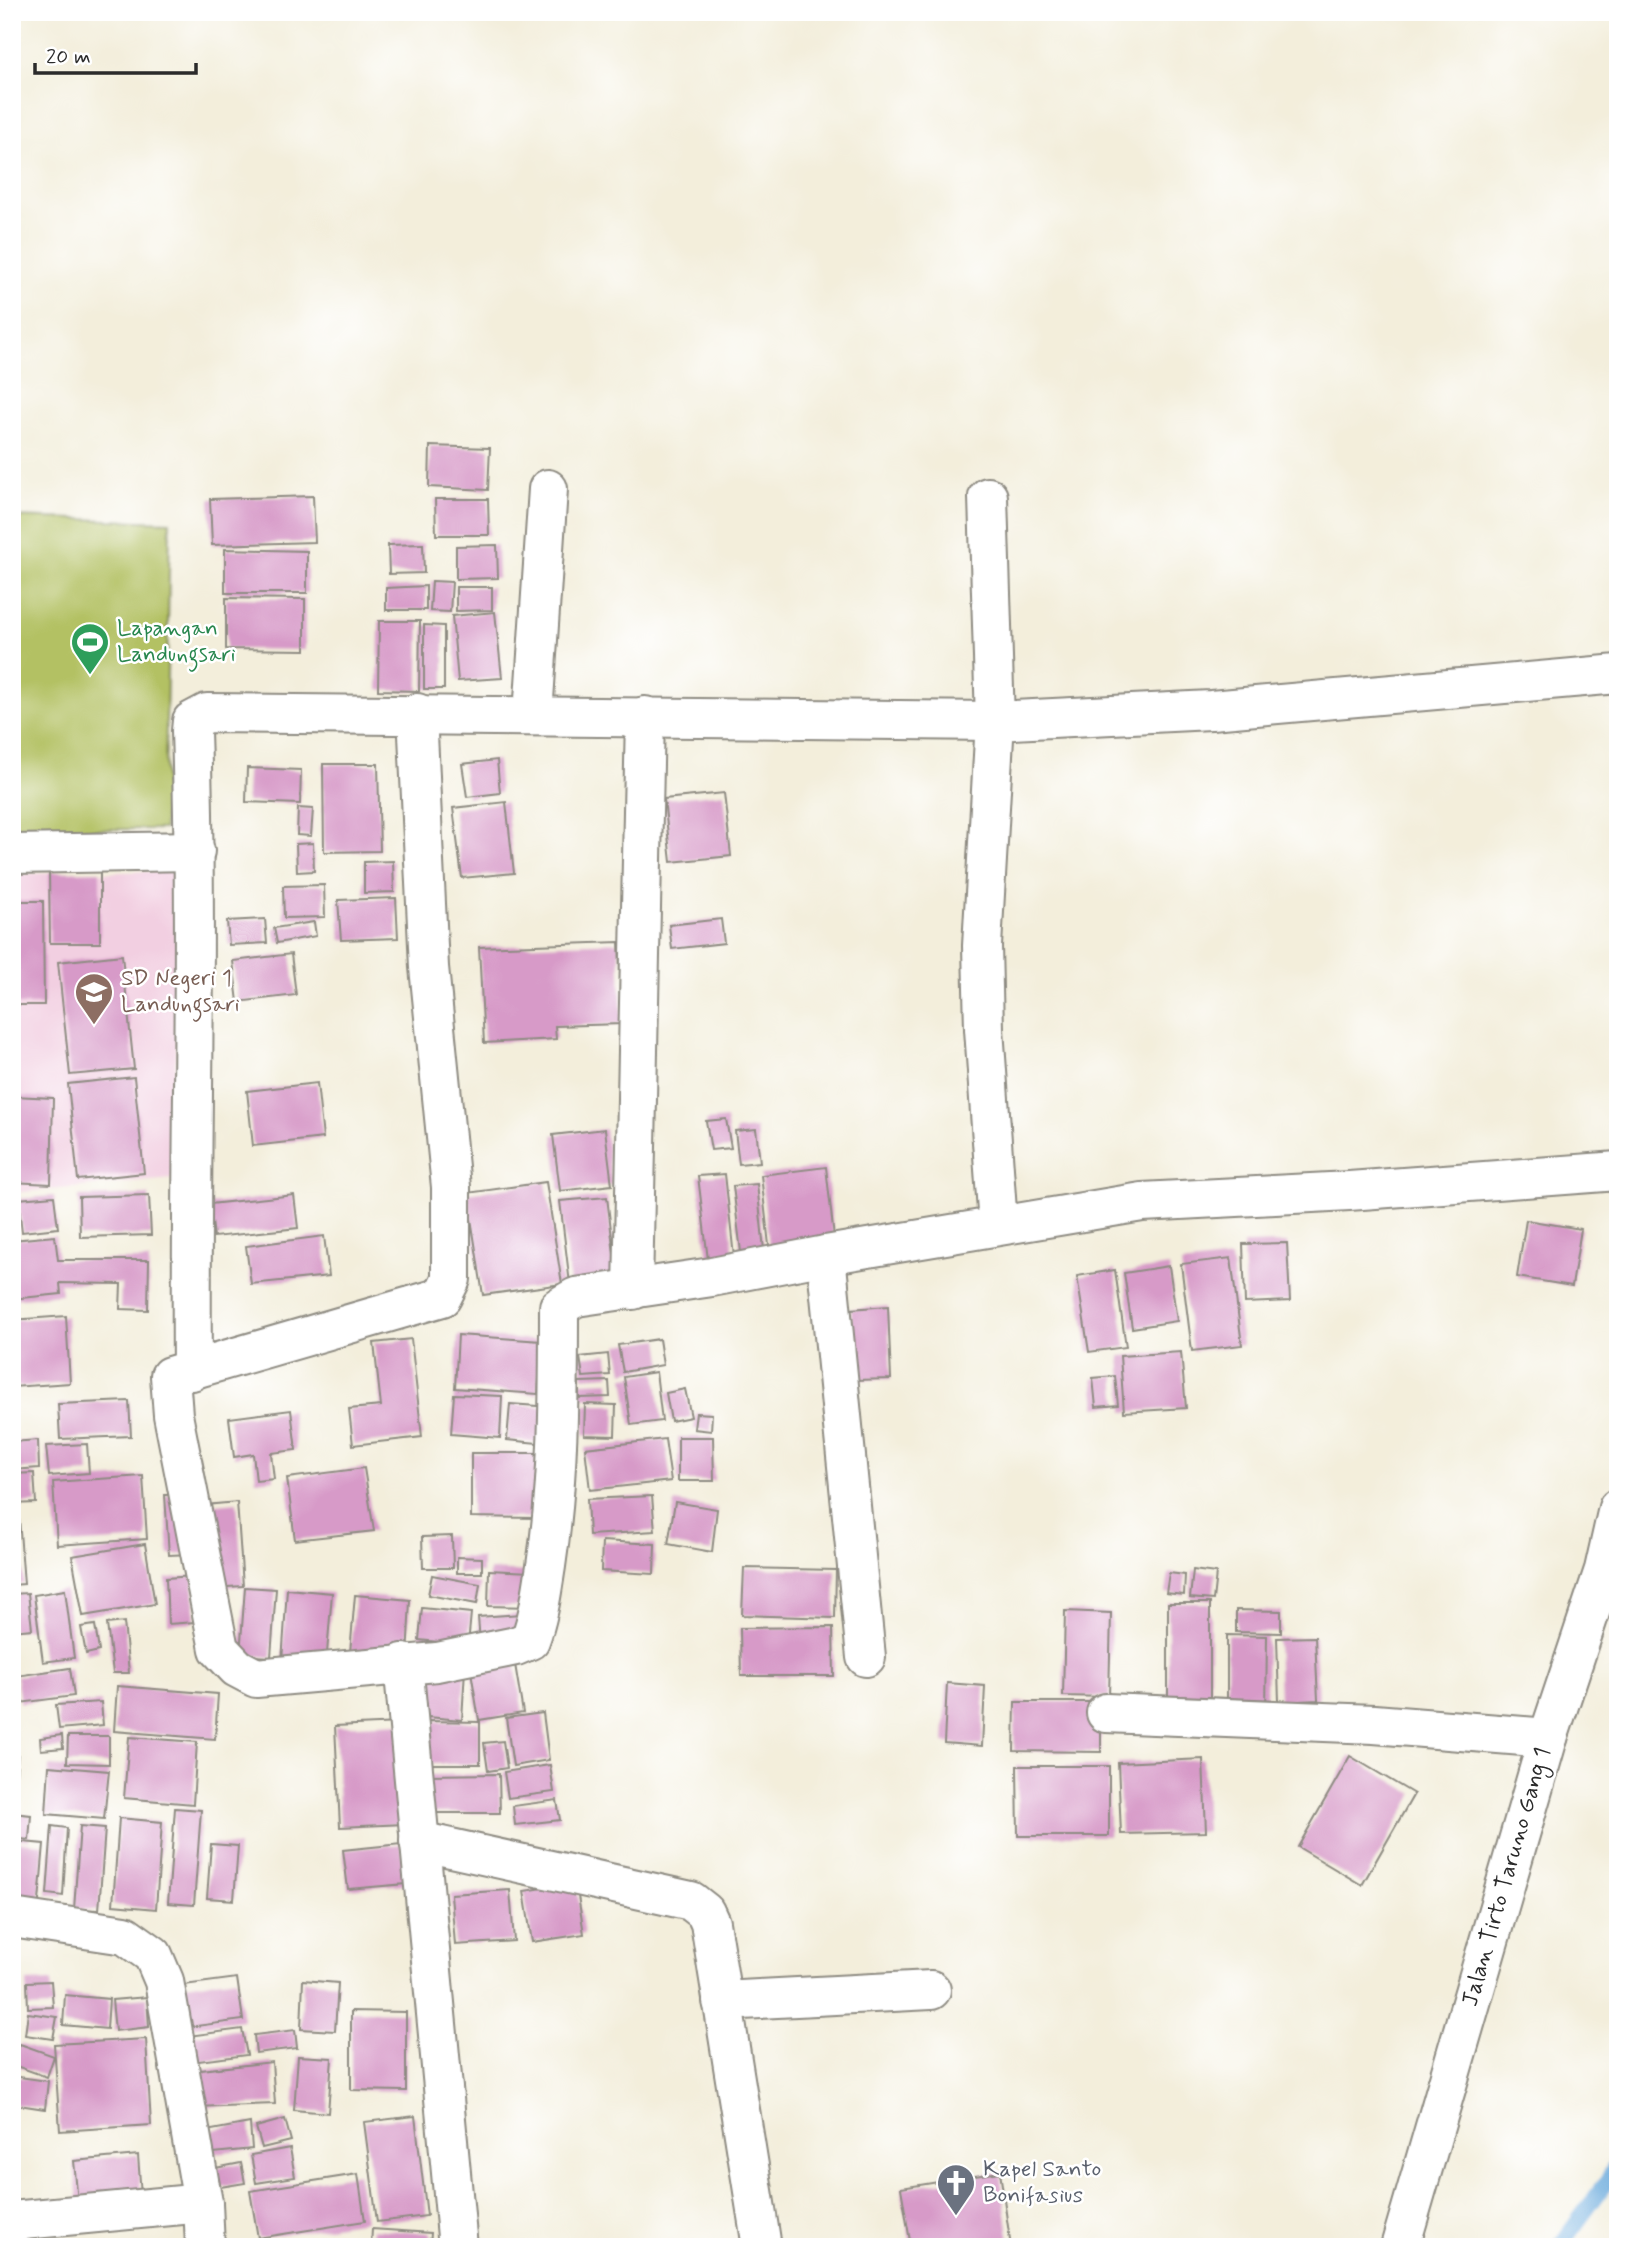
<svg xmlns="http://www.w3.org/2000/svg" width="1630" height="2259" viewBox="0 0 1630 2259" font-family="Mynerve,sans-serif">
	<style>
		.built { fill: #f2cfe1 }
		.green { fill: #b3c163; stroke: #6f7647; stroke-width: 2 }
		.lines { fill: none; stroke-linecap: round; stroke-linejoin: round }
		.stream { stroke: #67a9db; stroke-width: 16 }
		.building { fill: #d79ac8 }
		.street-casing { stroke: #8f8c83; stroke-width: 42 }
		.street { stroke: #fff; stroke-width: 38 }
		.labels { text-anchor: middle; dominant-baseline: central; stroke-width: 5; stroke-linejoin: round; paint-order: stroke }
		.leisure-label { font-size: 23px; fill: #27864d; stroke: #fff; text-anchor: start }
		.education-label { font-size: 23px; fill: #785e54; stroke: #fff; text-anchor: start }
		.street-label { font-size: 23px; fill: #2b2b2b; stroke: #fff }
		.worship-label { font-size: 23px; fill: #5b616d; stroke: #fff; text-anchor: start }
	</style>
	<rect width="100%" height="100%" fill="#fff"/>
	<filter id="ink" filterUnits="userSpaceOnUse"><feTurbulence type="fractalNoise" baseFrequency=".0143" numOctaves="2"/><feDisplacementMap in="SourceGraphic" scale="14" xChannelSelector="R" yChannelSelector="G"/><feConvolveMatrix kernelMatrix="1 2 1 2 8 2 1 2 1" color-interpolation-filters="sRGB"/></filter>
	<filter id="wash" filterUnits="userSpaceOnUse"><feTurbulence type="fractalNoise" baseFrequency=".00686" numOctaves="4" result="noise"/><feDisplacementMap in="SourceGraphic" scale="28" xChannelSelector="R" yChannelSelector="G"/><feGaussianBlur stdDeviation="1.57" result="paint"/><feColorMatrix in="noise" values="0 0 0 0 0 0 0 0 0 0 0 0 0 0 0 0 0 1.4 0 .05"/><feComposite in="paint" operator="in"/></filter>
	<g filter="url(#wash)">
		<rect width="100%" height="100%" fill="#f3eedb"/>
		<polygon class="built" points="178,871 174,1179 12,1193 12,874"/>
		<polygon class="green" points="12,517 170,522 164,829 12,830"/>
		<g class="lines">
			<polyline class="stream" points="1559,2247 1608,2180 1618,2159"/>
		</g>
		<g id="blocks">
			<g class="building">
				<polygon points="430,446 490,448 488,490 429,487"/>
				<polygon points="313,496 315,542 212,545 210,499"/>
				<polygon points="435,499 488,499 489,535 436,535"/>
				<polygon points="423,544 424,573 389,574 388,545"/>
				<polygon points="497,545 498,578 456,579 456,546"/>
				<polygon points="225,549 307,551 307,593 225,593"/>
				<polygon points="432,581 452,582 450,612 430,611"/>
				<polygon points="426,586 426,610 386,610 386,588"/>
				<polygon points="456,587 492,587 492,610 456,611"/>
				<polygon points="226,598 305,599 305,650 226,649"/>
				<polygon points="495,612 502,678 458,681 452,616"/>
				<polygon points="379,621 420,621 419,691 378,690"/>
				<polygon points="424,625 444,626 444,689 424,689"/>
				<polygon points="497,760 500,793 467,797 462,764"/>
				<polygon points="323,764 378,764 380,851 324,852"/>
				<polygon points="247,768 301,770 300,804 246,802"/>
				<polygon points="724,793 731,856 671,862 664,799"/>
				<polygon points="506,802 514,873 462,878 453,808"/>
				<polygon points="298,808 313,809 311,836 297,835"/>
				<polygon points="313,843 314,871 297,872 296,844"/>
				<polygon points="393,861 394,892 364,893 364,862"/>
				<polygon points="100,871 100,943 50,943 49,872"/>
				<polygon points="324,885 325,917 284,918 283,886"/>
				<polygon points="396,898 398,938 341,940 338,900"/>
				<polygon points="12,901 43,901 44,1005 12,1005"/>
				<polygon points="265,919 267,943 229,945 227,921"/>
				<polygon points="721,919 724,943 672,949 669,925"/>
				<polygon points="314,922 316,936 277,943 274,928"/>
				<polygon points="619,942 622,1024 555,1026 556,1039 484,1043 479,947"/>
				<polygon points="291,954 296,995 238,1002 233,961"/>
				<polygon points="122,955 134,1069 70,1075 58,962"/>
				<polygon points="134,1077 144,1173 78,1180 68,1084"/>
				<polygon points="317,1083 323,1138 253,1146 247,1091"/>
				<polygon points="14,1096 53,1098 51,1184 12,1182"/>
				<polygon points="726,1119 731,1148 711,1150 706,1121"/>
				<polygon points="605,1129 612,1185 560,1191 553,1135"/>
				<polygon points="756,1129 760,1162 739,1164 735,1131"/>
				<polygon points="826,1167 835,1246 770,1254 761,1175"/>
				<polygon points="725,1174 734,1257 708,1260 698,1176"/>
				<polygon points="546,1182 562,1284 483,1295 467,1193"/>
				<polygon points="757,1184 764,1250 741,1252 733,1186"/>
				<polygon points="149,1195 151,1235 80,1237 79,1197"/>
				<polygon points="294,1195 298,1228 214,1237 210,1204"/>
				<polygon points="54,1196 58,1228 22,1232 18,1199"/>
				<polygon points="607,1197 617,1279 570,1284 560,1201"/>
				<polygon points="1526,1220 1581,1229 1572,1286 1517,1277"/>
				<polygon points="55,1236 58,1260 149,1260 148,1310 120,1309 121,1284 60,1283 61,1294 12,1299 12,1240"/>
				<polygon points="324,1236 329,1276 251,1284 246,1246"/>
				<polygon points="1287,1243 1290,1301 1245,1303 1243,1244"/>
				<polygon points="1231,1258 1242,1345 1192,1351 1181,1264"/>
				<polygon points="1169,1266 1177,1321 1132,1328 1124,1273"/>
				<polygon points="1115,1270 1126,1347 1089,1352 1077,1276"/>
				<polygon points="888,1306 891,1379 854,1380 851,1309"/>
				<polygon points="66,1316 70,1383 12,1387 12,1320"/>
				<polygon points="458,1335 541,1341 538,1394 455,1388"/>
				<polygon points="411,1339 422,1437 353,1445 349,1409 381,1406 374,1343"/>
				<polygon points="659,1339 663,1365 623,1372 618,1345"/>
				<polygon points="1181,1352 1186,1408 1124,1412 1120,1356"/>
				<polygon points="608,1354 610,1375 583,1377 580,1357"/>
				<polygon points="656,1372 662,1421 631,1425 624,1377"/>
				<polygon points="1115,1376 1118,1405 1096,1407 1093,1378"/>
				<polygon points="609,1381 610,1397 579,1398 579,1382"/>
				<polygon points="685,1389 691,1417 671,1421 666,1393"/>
				<polygon points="454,1394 502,1396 500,1438 451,1434"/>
				<polygon points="129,1401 131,1436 60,1439 58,1404"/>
				<polygon points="510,1404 551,1407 548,1444 507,1440"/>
				<polygon points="585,1404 616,1405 615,1436 584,1435"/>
				<polygon points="291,1410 296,1450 271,1453 274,1479 256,1481 253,1454 234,1457 229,1418"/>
				<polygon points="696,1413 712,1414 711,1431 694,1429"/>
				<polygon points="678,1437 713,1437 714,1481 678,1481"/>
				<polygon points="665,1439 671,1481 590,1490 585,1448"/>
				<polygon points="38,1440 39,1468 12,1470 12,1442"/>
				<polygon points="87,1444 89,1473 49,1476 46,1446"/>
				<polygon points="471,1453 538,1453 538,1518 471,1517"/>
				<polygon points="364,1468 374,1531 295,1540 287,1478"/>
				<polygon points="34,1473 36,1503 12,1504 12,1474"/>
				<polygon points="143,1476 147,1539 57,1545 53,1482"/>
				<polygon points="186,1494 190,1554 169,1555 165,1495"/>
				<polygon points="652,1496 655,1531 589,1535 587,1499"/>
				<polygon points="237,1502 243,1586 211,1588 205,1505"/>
				<polygon points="675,1502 717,1509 712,1552 668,1544"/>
				<polygon points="19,1518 24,1584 12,1585 12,1519"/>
				<polygon points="452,1536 453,1568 423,1568 422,1537"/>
				<polygon points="602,1541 655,1544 654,1574 601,1571"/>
				<polygon points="145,1544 155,1604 83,1616 72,1556"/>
				<polygon points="457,1557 482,1558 482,1573 457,1573"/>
				<polygon points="744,1568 836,1570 835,1618 742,1615"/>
				<polygon points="489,1570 531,1572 530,1607 488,1606"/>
				<polygon points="1193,1570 1216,1573 1213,1600 1190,1598"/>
				<polygon points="1169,1573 1185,1575 1184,1595 1166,1593"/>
				<polygon points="432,1575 480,1584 477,1604 428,1595"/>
				<polygon points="193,1576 195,1622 168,1624 166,1578"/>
				<polygon points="245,1587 276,1589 271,1657 240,1655"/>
				<polygon points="287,1589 332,1593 326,1665 282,1662"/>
				<polygon points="65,1590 74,1658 43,1662 34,1595"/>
				<polygon points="28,1593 32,1629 12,1631 12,1594"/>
				<polygon points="355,1595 410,1600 407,1658 350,1653"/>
				<rect x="1168" y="1603" width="42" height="94"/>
				<polygon points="422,1608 471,1613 468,1645 419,1640"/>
				<polygon points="1236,1610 1281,1611 1281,1633 1236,1632"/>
				<polygon points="1065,1611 1111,1613 1109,1697 1063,1696"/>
				<polygon points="521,1614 522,1640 480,1642 478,1617"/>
				<polygon points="124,1622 129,1673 113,1673 107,1624"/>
				<polygon points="95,1625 99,1651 86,1654 81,1627"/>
				<polygon points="833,1627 834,1676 741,1676 740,1628"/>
				<polygon points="1227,1635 1267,1636 1266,1713 1227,1712"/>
				<polygon points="1315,1637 1318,1700 1279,1702 1277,1638"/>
				<polygon points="513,1652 523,1713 479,1720 469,1659"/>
				<polygon points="419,1666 465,1669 462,1720 416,1716"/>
				<polygon points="70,1668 74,1696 20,1703 16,1676"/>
				<polygon points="947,1683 985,1686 982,1746 944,1743"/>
				<polygon points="117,1686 218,1694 215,1739 114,1731"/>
				<polygon points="101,1702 103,1725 59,1729 56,1705"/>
				<polygon points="1015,1702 1101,1702 1101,1752 1014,1751"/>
				<polygon points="543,1713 549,1760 513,1766 506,1718"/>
				<polygon points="427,1721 480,1722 480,1764 427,1764"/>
				<polygon points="399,1723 404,1824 340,1827 335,1726"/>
				<polygon points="62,1735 63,1748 41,1750 40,1738"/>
				<polygon points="68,1736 109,1736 109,1764 67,1763"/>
				<polygon points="129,1737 197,1742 193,1804 124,1798"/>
				<polygon points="503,1741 507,1768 488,1771 484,1743"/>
				<polygon points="12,1751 18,1752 14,1798 12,1798"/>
				<polygon points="1350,1756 1414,1794 1362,1885 1298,1847"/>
				<polygon points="1203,1759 1206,1832 1121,1834 1118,1763"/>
				<polygon points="550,1765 554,1792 508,1798 504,1772"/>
				<polygon points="49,1766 109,1771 104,1819 46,1814"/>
				<polygon points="1017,1766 1109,1766 1109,1836 1018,1836"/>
				<polygon points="499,1774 500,1813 427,1813 427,1775"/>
				<polygon points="557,1800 560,1820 515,1825 513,1806"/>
				<polygon points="175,1808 201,1810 194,1905 168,1903"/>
				<polygon points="12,1813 31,1815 29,1840 12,1838"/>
				<polygon points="119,1818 162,1822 156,1909 113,1905"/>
				<polygon points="52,1826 67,1828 63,1896 47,1894"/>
				<polygon points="80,1826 105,1828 99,1910 74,1909"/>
				<polygon points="12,1841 44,1844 38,1913 12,1911"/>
				<polygon points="211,1844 238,1846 234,1900 207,1898"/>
				<polygon points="401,1844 406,1884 348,1889 343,1850"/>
				<polygon points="576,1883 584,1934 532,1942 524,1891"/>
				<polygon points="510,1890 514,1941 455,1945 451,1894"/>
				<polygon points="237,1978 243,2020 181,2028 176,1986"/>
				<polygon points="303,1980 338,1983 335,2031 301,2029"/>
				<polygon points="51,1981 53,2007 28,2008 27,1982"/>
				<polygon points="65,1995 109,1999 107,2029 63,2025"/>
				<polygon points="147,1997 149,2027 115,2031 112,2000"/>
				<polygon points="351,2011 406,2012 406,2091 351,2090"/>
				<polygon points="28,2013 57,2017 53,2039 25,2035"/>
				<polygon points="242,2029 247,2055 183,2063 180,2037"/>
				<polygon points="295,2030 297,2048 256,2053 254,2035"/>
				<polygon points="146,2039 151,2125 60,2131 54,2044"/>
				<polygon points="20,2044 54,2056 47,2077 13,2065"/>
				<polygon points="298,2056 332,2058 328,2113 294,2110"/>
				<polygon points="272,2062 275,2104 194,2107 191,2071"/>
				<polygon points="12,2076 48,2081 45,2109 12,2104"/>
				<polygon points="415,2116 427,2216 377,2222 364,2122"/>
				<polygon points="285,2119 291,2141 262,2148 256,2127"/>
				<polygon points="250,2123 252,2149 204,2154 206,2131"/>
				<polygon points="290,2148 295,2177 256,2183 251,2155"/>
				<polygon points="138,2155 141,2196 78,2202 74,2161"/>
				<polygon points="241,2163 245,2183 208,2189 205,2170"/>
				<polygon points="1000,2172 1011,2247 911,2247 901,2188"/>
				<polygon points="358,2174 365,2221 258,2238 250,2191"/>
				<polygon points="372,2229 431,2233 430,2247 371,2247"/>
			</g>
		</g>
	</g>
	<g filter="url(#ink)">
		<use href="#blocks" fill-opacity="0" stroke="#8f8c83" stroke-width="2"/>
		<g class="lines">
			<defs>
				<g id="street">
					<polyline points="988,497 995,721 982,946 984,1029 998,1225"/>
					<path d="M417,713L429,967L451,1187V1279L442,1297L170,1376L173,1415L219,1649L237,1668L256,1678L437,1662L516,1646L530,1640C539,1616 542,1591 546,1566C559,1480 559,1394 559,1307L576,1297L712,1277L826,1255L1142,1202L1349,1191L1618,1171"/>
					<polyline points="533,715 548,489"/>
					<polyline points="12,854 195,851"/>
					<polyline points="826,1255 866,1657"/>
					<polyline points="633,1290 645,716"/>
					<path d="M192,1371C190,1157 198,944 191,731L192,721L207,713L995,721L1211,710L1618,674"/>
					<polyline points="403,1663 458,2247"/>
					<polyline points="1106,1713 1374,1724 1548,1738"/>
					<polyline points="419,1841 691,1901 705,1912 710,1923 762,2247"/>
					<polyline points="12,1918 125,1935 153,1955 164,1981 203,2203 205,2247"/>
					<polyline points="722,2001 931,1990"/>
					<polyline points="12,2221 203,2203"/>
					<polyline points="1400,2247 1548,1738 1604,1570 1618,1508"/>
				</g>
			</defs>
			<use href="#street" class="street-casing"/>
			<use href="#street" class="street"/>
		</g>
	</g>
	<defs>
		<symbol id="stadium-pin" viewBox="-11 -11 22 30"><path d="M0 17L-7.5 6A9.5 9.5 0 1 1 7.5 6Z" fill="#2e9e5b" stroke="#fff"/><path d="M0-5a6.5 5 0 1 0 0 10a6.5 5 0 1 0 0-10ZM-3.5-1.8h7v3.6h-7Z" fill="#fff"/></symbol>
		<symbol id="school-pin" viewBox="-11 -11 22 30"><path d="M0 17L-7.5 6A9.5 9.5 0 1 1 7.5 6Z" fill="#8d6e63" stroke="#fff"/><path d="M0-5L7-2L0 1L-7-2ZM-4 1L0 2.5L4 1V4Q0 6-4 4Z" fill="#fff"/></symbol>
		<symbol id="church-pin" viewBox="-11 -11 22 30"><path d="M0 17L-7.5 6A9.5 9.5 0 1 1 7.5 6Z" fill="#6b7280" stroke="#fff"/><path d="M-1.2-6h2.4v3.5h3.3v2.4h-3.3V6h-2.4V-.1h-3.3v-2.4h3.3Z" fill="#fff"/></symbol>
	</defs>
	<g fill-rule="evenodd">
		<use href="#stadium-pin" x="68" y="620" width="44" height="60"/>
		<use href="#school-pin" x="72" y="970" width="44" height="60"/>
		<use href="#church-pin" x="934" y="2161" width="44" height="60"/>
	</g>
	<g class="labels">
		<g class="leisure-label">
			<text x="117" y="629">Lapangan<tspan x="117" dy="26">Landungsari</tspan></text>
		</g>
		<g class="education-label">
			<text x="121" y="979">SD Negeri 1<tspan x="121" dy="26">Landungsari</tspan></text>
		</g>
		<g class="street-label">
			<text transform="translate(1507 1877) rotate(-74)">Jalan Tirto Taruno Gang 1</text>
		</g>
		<g class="worship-label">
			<text x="983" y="2170">Kapel Santo<tspan x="983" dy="26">Bonifasius</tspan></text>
		</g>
	</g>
	<rect width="1630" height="2259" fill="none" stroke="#fff" stroke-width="42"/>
	<path d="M35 63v10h161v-10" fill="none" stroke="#2b2b2b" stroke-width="3.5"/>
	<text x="46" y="63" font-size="21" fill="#2b2b2b" stroke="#ffffff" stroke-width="5" paint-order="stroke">20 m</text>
</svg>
